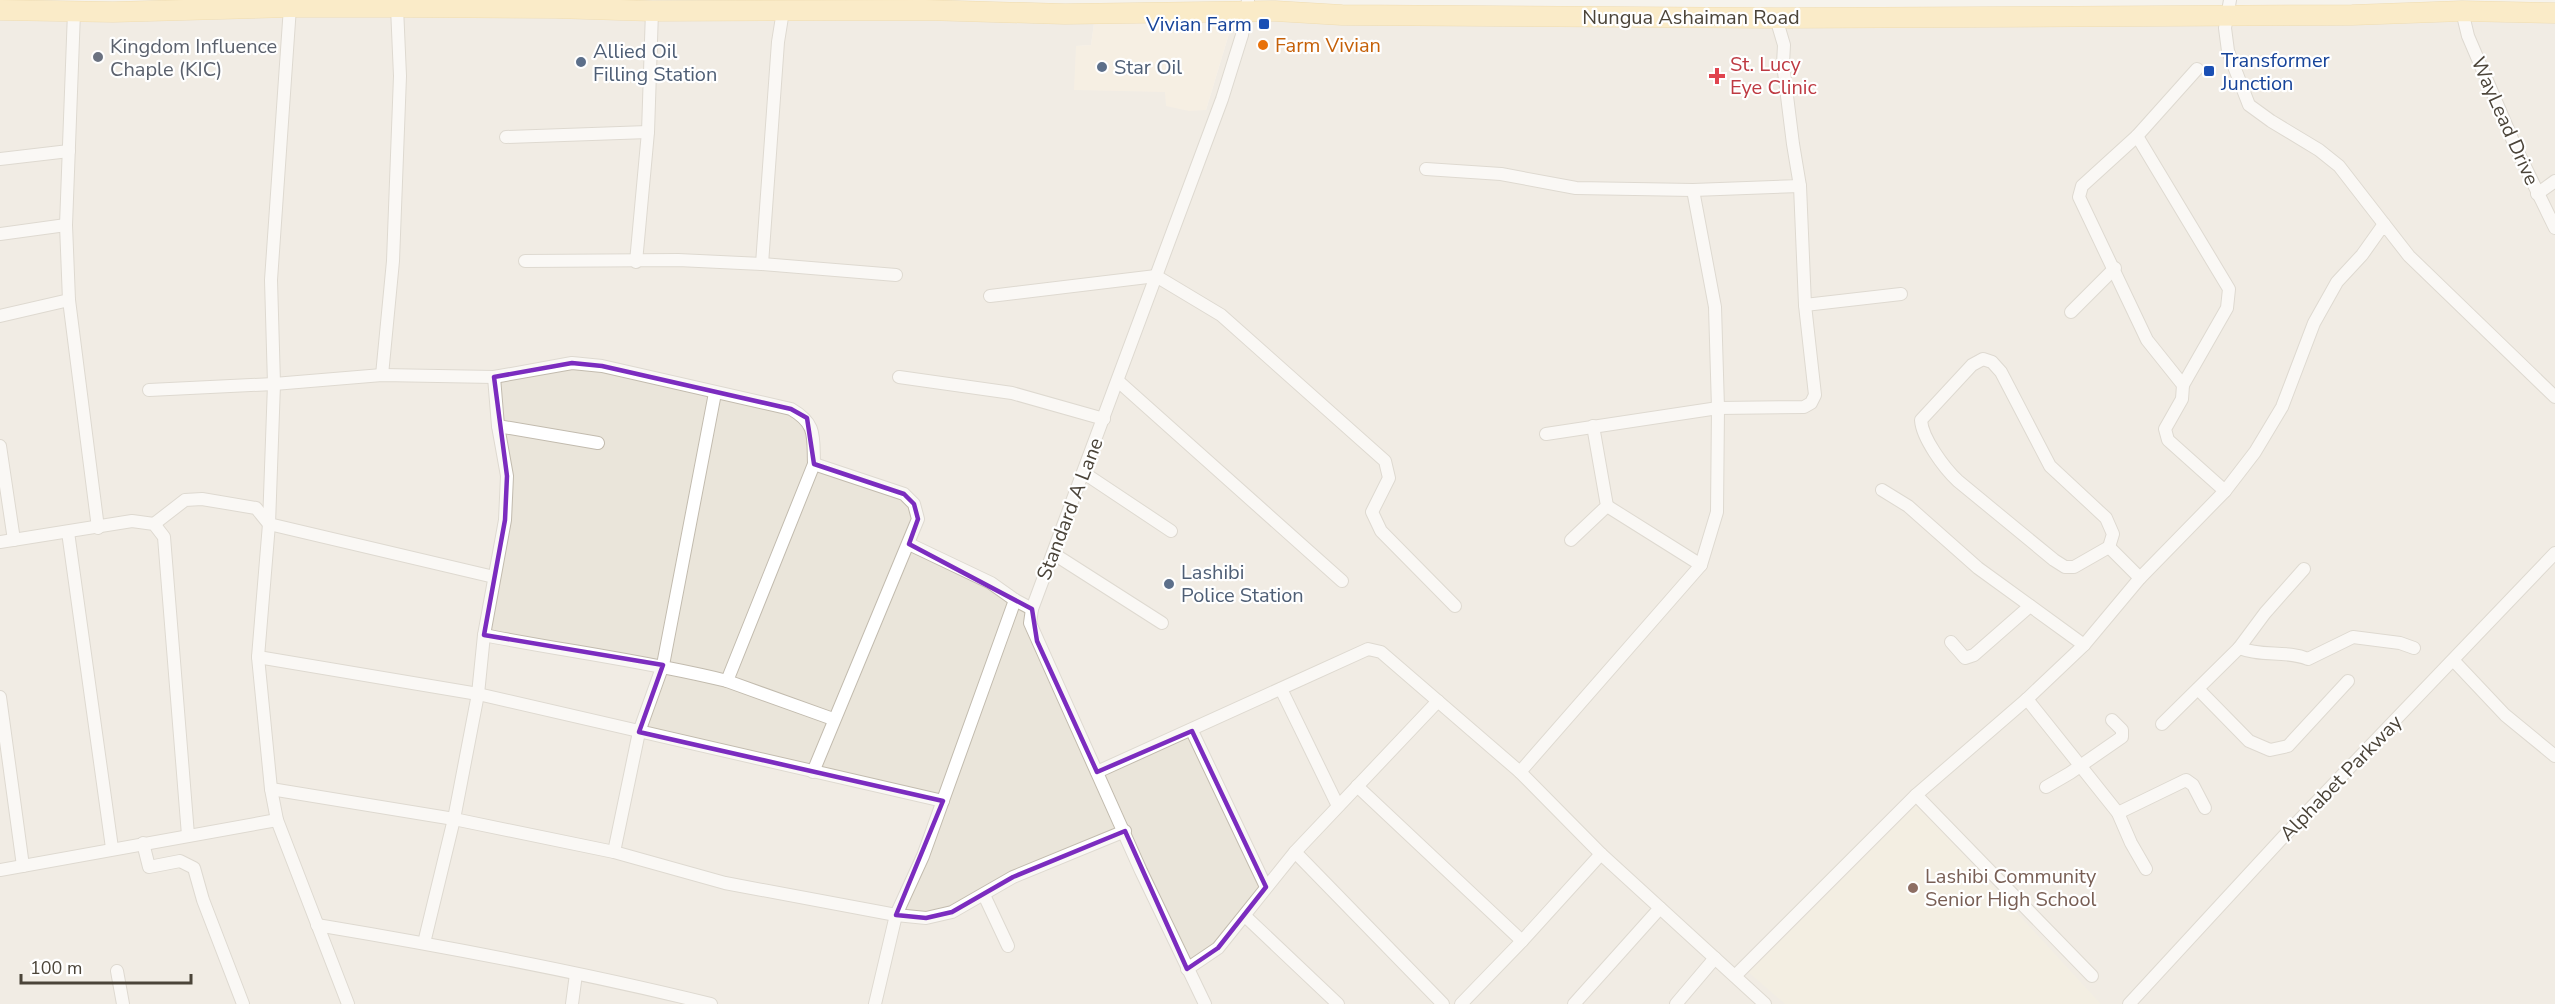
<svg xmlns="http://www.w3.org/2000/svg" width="2555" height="1004" viewBox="0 0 2555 1004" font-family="'Nunito Sans',sans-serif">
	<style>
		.residential { fill: #eae5da }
		.commercial { fill: #f7ead8 }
		.education { fill: #efe8d6 }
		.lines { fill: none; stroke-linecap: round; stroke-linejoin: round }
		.minor-casing { stroke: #c2bbae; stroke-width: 14 }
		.primary-casing { stroke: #e6c16a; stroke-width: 21 }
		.minor { stroke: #fff; stroke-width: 12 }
		.primary { stroke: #ffe39c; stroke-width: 20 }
		.marked { fill: none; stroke: #7b2cbf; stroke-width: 4.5; stroke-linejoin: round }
		.transit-dot { fill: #1a4fb4; stroke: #fff; stroke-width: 2 }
		.food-dot { fill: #e8710a; stroke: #fff; stroke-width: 2 }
		.worship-dot { fill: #6b7280; stroke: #fff; stroke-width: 2 }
		.service-dot { fill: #5c6f8a; stroke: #fff; stroke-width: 2 }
		.health-dot { fill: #e0444e; stroke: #fff; stroke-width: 2 }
		.education-dot { fill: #8d6e63; stroke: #fff; stroke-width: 2 }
		.labels { text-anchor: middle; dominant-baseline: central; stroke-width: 4.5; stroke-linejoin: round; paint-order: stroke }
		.street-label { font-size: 20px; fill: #4b4439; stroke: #fff }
		.transit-label { font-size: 20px; fill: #164399; stroke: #fff; text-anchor: end }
		.food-label { font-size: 20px; fill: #c56008; stroke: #fff; text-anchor: start }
		.worship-label { font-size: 20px; fill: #5b616d; stroke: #fff; text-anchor: start }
		.service-label { font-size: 20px; fill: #4e5e75; stroke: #fff; text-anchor: start }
		.health-label { font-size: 20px; fill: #be3a42; stroke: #fff; text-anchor: start }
		.education-label { font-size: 20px; fill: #785e54; stroke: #fff; text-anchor: start }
	</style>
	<rect width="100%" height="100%" fill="#f6f3ec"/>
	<polygon class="residential" points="0,15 1095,16 1091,45 1076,46 1165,92 1206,110 1234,17 2555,22 2555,1004 0,1004"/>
	<polygon class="commercial" points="1095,16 1234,17 1206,110 1189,111 1166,106 1165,92 1074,90 1076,46 1091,45"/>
	<polygon class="education" points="1917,804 2101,1004 1785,1004 1747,971"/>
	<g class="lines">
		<defs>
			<g id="minor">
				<polyline points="2230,0 2225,28 2228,51 2249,105 2271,121 2319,150 2339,166 2384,224"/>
				<polyline points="290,7 271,280 274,384 269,524 258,657 271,789 277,820 348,1004"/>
				<polyline points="2462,11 2468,36 2516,148 2555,228"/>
				<polyline points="74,12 66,225 69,300 98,528"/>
				<polyline points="2197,69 2137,136 2082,186 2079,197 2147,340 2183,385 2182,399 2165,429 2168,440 2225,491"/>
				<polyline points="2137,136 2229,289 2227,308 2183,385"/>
				<polyline points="506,137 648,132"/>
				<polyline points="0,159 69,151"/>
				<polyline points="1426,169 1501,174 1576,188 1693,190"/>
				<polyline points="2537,194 2555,181"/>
				<polyline points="0,234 66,225"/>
				<polyline points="525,261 678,260 762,264 896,275"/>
				<polyline points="636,262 648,132 652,11"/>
				<polyline points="762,264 778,42 783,11"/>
				<polyline points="990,296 1156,276 1221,315 1385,461 1389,478 1372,512 1381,531 1455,606"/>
				<polyline points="1805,305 1901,294"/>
				<polyline points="2071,312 2115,268"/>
				<polyline points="0,316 69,300"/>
				<path d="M1983,359L1992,362L2001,372L2050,466L2106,518L2113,534L2109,547L2074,567H2065L2054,560L1958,481C1944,468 1922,438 1921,420L1972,365Z"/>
				<polyline points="382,375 393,261 400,76 397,7"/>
				<polyline points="899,377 1012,393 1104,419"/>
				<polyline points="1118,381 1342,581"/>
				<path d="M149,390L274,384L382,375L494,377L572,363L602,366L791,409C817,424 813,436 814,464L727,681C647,661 565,651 484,635"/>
				<polyline points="498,426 598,443"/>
				<polyline points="1546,434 1718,408 1804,407 1811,403 1815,395 1805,305 1800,186"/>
				<polyline points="0,446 14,540"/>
				<polyline points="1084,473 1171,531"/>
				<polyline points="1882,490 1908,506 1978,568 2084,645"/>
				<polyline points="1607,506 1701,565"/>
				<polyline points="154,524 185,500 202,499 256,508 269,524 494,577"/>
				<polyline points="68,532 112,848"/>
				<polyline points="1571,540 1607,506 1593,426"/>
				<polyline points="0,542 132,521 154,524 164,537 188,835"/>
				<polyline points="909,544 991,583 1015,600"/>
				<polyline points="2109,547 2140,578"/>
				<polyline points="1054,554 1162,623"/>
				<polyline points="1951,642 1965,658 1974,655 2030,606"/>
				<path d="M2239,648C2262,657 2286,650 2308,659L2353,637L2400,643L2414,648"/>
				<polyline points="258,657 478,694 943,801"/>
				<polyline points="2454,661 2505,715 2555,756"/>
				<polyline points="727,681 833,719"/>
				<polyline points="1281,689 1338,806"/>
				<polyline points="2198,689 2249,741 2270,750 2288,746 2348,681"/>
				<polyline points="0,697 23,866"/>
				<polyline points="2027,699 2118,813 2131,843 2146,869"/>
				<polyline points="2162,724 2239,648 2265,613 2304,569"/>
				<polyline points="1192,731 1266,887"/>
				<polyline points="813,772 918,519 914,504 904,494 814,464"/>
				<polyline points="1097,772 1368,649 1381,652 1520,772 1601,854 1765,1004"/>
				<polyline points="1520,772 1701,565 1717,512 1718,408 1715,307 1693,190 1800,186 1793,144 1783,64 1784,45 1776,18"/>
				<polyline points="1357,786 1522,941"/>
				<polyline points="2046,787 2070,773 2122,737 2122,730 2112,720"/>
				<polyline points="271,789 454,819 614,852 725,883 896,915 926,918 952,912 1013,877 1125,831"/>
				<polyline points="1916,795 2092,976"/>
				<polyline points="2118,813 2186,780 2193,785 2205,808"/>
				<polyline points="143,843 149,867 180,861 194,868 203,900 243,1004"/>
				<polyline points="614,852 639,732 663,665 715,393"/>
				<polyline points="1295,852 1443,1004"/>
				<polyline points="0,870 277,820"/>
				<polyline points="984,895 1008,946"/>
				<polyline points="1245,916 1338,1004"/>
				<path d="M317,925C449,947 581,972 711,1004"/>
				<polyline points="424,943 454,819 478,694 484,635 505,520 507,476 498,426 494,377"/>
				<polyline points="1187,969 1218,948 1295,852 1438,701"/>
				<polyline points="117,971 123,1004"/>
				<polyline points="1735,976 1916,795 2027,699 2084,645 2140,578 2225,491 2255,452 2282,407 2314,323 2337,282 2362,255 2384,224 2409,256 2555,397"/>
				<polyline points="572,1004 576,974"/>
				<polyline points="875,1004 896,915 923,856 1015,600 1032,609"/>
				<polyline points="1205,1004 1141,871 1030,623 1032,609 1222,99 1242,35 1248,0"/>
				<polyline points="1461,1004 1522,941 1601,854"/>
				<polyline points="1574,1004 1660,908"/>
				<polyline points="1676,1004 1715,958"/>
				<polyline points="2129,1004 2284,836 2555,553"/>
			</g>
			<polyline id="primary" points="0,10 113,12 290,7 397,7 555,8 652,11 925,10 1065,14 1275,11 1342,15 1776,18 2352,15 2462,11 2555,13"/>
		</defs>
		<use href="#minor" class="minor-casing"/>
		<use href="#primary" class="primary-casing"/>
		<use href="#minor" class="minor"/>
		<use href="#primary" class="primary"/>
	</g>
	<path d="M0 0H2555V1004H0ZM572,363L602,366L791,409L807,418L814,464L904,494L914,504L918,519L909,544L1032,609L1037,641L1097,772L1192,731L1266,887L1218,948L1187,969L1125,831L1013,877L952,912L926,918L896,915L943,801L639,732L663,665L484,635L505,520L507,476L494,377Z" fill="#f6f3ec" fill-opacity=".55" fill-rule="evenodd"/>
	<path class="marked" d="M572,363L602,366L791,409L807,418L814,464L904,494L914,504L918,519L909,544L1032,609L1037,641L1097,772L1192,731L1266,887L1218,948L1187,969L1125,831L1013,877L952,912L926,918L896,915L943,801L639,732L663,665L484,635L505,520L507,476L494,377Z"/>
	<g class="transit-dot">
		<rect x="1258" y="18" width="12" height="12" rx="3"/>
		<rect x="2203" y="65" width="12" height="12" rx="3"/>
	</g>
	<circle class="food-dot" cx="1263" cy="45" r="6"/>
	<circle class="worship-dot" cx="98" cy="57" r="6"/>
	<g class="service-dot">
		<circle cx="581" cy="62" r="6"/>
		<circle cx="1102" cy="67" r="6"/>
		<circle cx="1169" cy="584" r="6"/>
	</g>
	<path class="health-dot" d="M1714 67h6v6h6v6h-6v6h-6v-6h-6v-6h6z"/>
	<circle class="education-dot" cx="1913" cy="888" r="6"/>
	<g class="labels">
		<g class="street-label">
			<text x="1691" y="17">Nungua Ashaiman Road</text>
			<text transform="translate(2505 121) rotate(66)">WayLead Drive</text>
			<text transform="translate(1070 509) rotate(-69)">Standard A Lane</text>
			<text transform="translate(2341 778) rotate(-46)">Alphabet Parkway</text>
		</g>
		<g class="transit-label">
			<text x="1252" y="24">Vivian Farm</text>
			<text x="2221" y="60" text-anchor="start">Transformer<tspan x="2221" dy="23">Junction</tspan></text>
		</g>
		<g class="food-label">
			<text x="1275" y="45">Farm Vivian</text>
		</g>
		<g class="worship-label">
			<text x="110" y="46">Kingdom Influence<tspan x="110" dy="23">Chaple (KIC)</tspan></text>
		</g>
		<g class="service-label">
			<text x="593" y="51">Allied Oil<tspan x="593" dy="23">Filling Station</tspan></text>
			<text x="1114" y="67">Star Oil</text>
			<text x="1181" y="572">Lashibi<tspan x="1181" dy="23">Police Station</tspan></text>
		</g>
		<g class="health-label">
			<text x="1730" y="64">St. Lucy<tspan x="1730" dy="23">Eye Clinic</tspan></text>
		</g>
		<g class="education-label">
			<text x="1925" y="876">Lashibi Community<tspan x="1925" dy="23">Senior High School</tspan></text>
		</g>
	</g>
	<path d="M21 974v9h170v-9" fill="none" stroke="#4b4439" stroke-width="3"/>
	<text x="30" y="974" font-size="18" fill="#4b4439" stroke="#ffffff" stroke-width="4.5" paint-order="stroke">100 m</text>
</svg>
